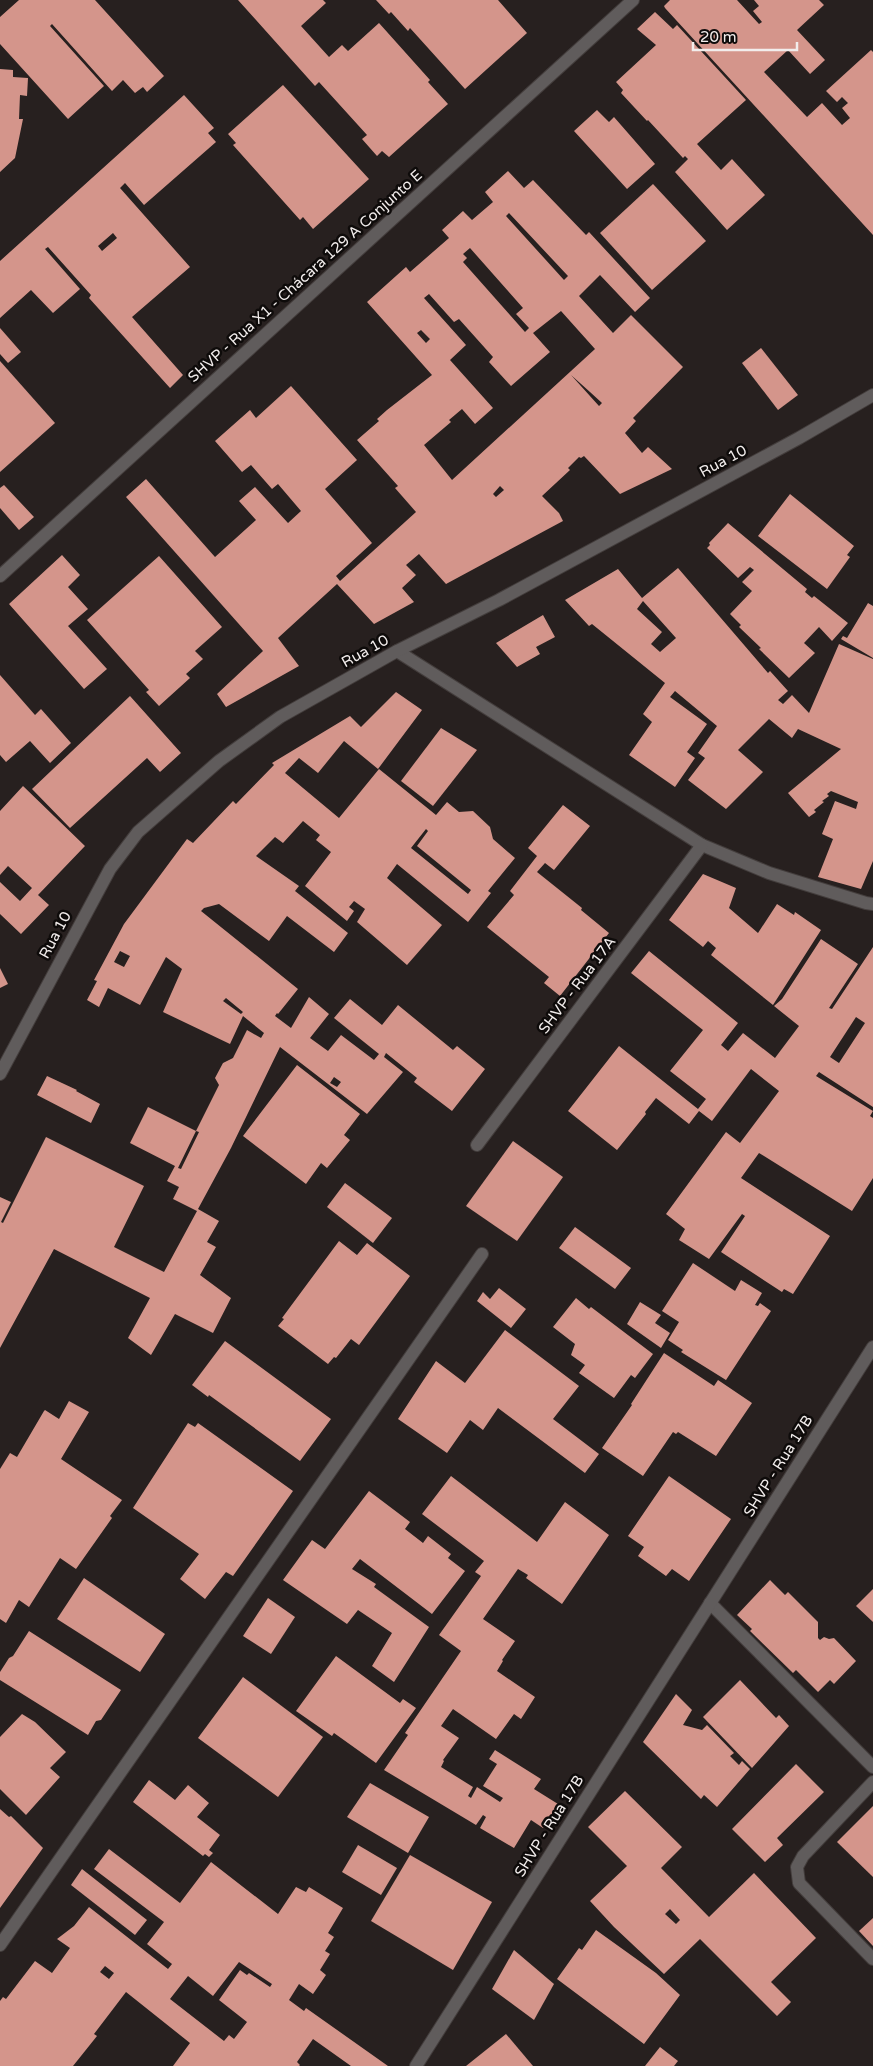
<svg xmlns="http://www.w3.org/2000/svg" width="873" height="2066" viewBox="0 0 873 2066" font-family="'Varela Round',sans-serif">
	<style>
		.building { fill: #d4958b; fill-rule: evenodd }
		.lines { fill: none; stroke-linecap: round; stroke-linejoin: round }
		.minor-casing { stroke: #433d3c; stroke-width: 14 }
		.minor { stroke: #605c5c; stroke-width: 12 }
		.labels { text-anchor: middle; dominant-baseline: central; stroke-width: 5; stroke-linejoin: round; paint-order: stroke }
		.street-label { font-size: 15px; fill: #f2edec; stroke: #0e0b0a }
	</style>
	<rect width="100%" height="100%" fill="#27201f"/>
	<g class="building">
		<polygon points="19,0 95,0 164,76 147,92 143,87 135,93 123,80 112,91 52,24 50,26 104,86 68,119 0,44 0,17"/>
		<polygon points="238,0 323,0 326,3 301,26 329,57 342,45 348,51 379,23 430,80 428,82 448,104 389,157 382,151 377,156 362,139 367,135 319,82 315,86"/>
		<polygon points="376,0 498,0 527,33 465,89 410,28 408,31 391,12 389,14"/>
		<polygon points="670,0 737,0 759,24 762,22 753,11 759,6 754,0 819,0 824,5 797,30 825,60 810,74 788,50 764,72 807,117 822,103 842,125 850,118 842,108 848,103 842,97 837,102 826,91 871,50 873,52 873,235 665,8 664,6"/>
		<polygon points="655,12 673,29 677,25 746,100 697,144 721,170 732,159 765,195 727,230 675,172 688,159 685,156 683,158 648,120 647,121 621,93 623,90 616,82 656,45 637,29"/>
		<polygon points="0,69 13,70 13,77 28,78 27,96 20,95 19,119 23,119 15,158 0,172"/>
		<polygon points="283,85 369,179 313,229 303,217 300,220 233,145 236,143 228,134"/>
		<path d="M184,95L214,128L208,133L216,142L144,205L125,183L120,188L190,267L132,317L183,375L170,388L89,298L91,295L48,247L45,249L80,289L53,313L31,290L0,318V261ZM113,233L117,238L102,251L98,246Z"/>
		<polygon points="597,110 609,122 614,117 655,164 627,189 574,131"/>
		<path d="M508,171L524,188L533,180L586,235L589,232L650,298L635,312L600,275L579,296L613,333L631,315L683,367L633,418L636,421L625,433L642,453L648,447L672,469L620,494L584,456L581,458L579,457L568,468L570,470L542,496L559,513L563,521L446,584L419,554L406,565L416,575L402,588L414,602L374,624L337,584L278,638L299,666L226,707L217,694L263,651L126,497L146,479L215,557L256,520L239,501L255,487L288,523L301,511L278,484L272,489L251,465L242,472L215,441L250,410L256,418L291,386L357,460L325,489L372,543L336,576L340,581L416,512L395,488L398,486L357,440L379,421L377,419L387,410L432,375L367,302L406,267L410,272L449,238L442,230L463,211L472,220L493,202L485,192ZM509,213L568,276L564,280L506,216ZM470,248L523,308L516,314L529,328L525,332L463,262L467,258L463,254ZM429,294L454,322L459,319L493,357L489,362L511,386L550,352L533,333L561,311L595,349L452,480L424,445L451,422L449,420L462,409L475,424L493,408L450,360L466,345L424,298ZM421,330L430,339L426,343L417,333ZM571,375L590,392L602,403L599,406ZM500,486L504,490L496,497L493,494Z"/>
		<polygon points="653,184 706,241 652,290 600,233"/>
		<polygon points="0,328 21,352 8,363 0,354"/>
		<polygon points="761,348 798,395 778,410 742,363"/>
		<polygon points="0,361 55,423 0,472"/>
		<polygon points="4,485 34,517 19,530 0,508 0,488"/>
		<polygon points="790,494 854,546 847,555 850,557 827,589 758,536"/>
		<polygon points="728,523 807,589 805,592 812,598 814,596 848,623 832,641 819,627 804,643 815,653 789,678 759,649 761,648 739,627 741,625 730,614 752,591 742,582 754,570 750,567 738,578 707,548 710,545 709,543"/>
		<polygon points="62,555 80,575 68,587 88,609 68,626 107,669 84,689 9,604"/>
		<polygon points="159,556 222,627 195,651 203,659 186,674 190,678 159,706 146,692 149,690 87,620"/>
		<path d="M678,568L768,673L770,671L788,691L778,700L783,704L792,695L809,713L839,644L873,659V861L861,889L818,877L833,839L822,834L835,801L856,809L858,802L831,791L827,794L829,796L822,801L824,802L814,810L816,812L809,817L788,793L841,749L798,729L792,738L769,719L738,750L763,772L726,809L688,780L705,758L698,753L717,726L675,691L670,697L707,724L687,752L695,758L675,787L629,755L652,722L643,714L665,683L592,624L589,626L565,600L618,569L642,598ZM643,601L676,638L660,652L651,644L662,632L637,609Z"/>
		<polygon points="868,603 873,606 873,658 841,639 843,636 847,638"/>
		<polygon points="543,615 555,637 536,647 540,654 517,667 496,643"/>
		<polygon points="0,675 35,715 41,709 71,743 50,763 30,741 6,762 0,755"/>
		<path d="M396,692L422,710L378,769L344,741L318,773L299,758L285,773L339,818L379,769L436,815L447,802L459,812L473,811L490,827L493,839L515,858L488,891L491,893L468,922L397,864L387,878L442,925L407,965L357,922L365,909L354,901L349,907L354,911L347,921L305,886L331,852L316,840L320,835L303,821L283,843L275,837L256,856L299,886L295,891L348,933L334,952L287,916L269,941L219,904L204,908L201,911L298,989L278,1014L277,1013L275,1016L291,1028L309,997L329,1014L310,1038L328,1051L341,1035L374,1060L379,1054L334,1018L350,999L382,1025L398,1005L453,1050L457,1046L485,1069L452,1111L414,1082L417,1078L386,1053L384,1057L403,1072L367,1114L280,1047L231,1148L198,1209L219,1221L207,1242L216,1247L200,1275L231,1298L213,1333L175,1314L151,1355L128,1338L150,1298L54,1249L0,1348V1197L11,1202L1,1222L3,1223L46,1137L144,1186L114,1247L164,1272L197,1211L173,1199L179,1187L167,1181L175,1166L130,1143L148,1107L196,1131L219,1085L215,1078L223,1063L233,1058L247,1030L261,1038L264,1033L243,1016L230,1044L163,1012L182,969L166,957L140,1005L108,988L99,1007L87,1000L97,981L94,980L124,924L187,839L193,843L233,801L236,804L274,765L272,763L350,716L361,727ZM426,829L428,831L417,846L471,890L468,894L411,848ZM120,951L130,956L124,967L114,962ZM226,998L243,1012L241,1014L223,1001ZM334,1077L341,1082L337,1087L330,1083ZM196,1131L199,1132L181,1169L178,1168Z"/>
		<polygon points="130,696 181,753 160,772 147,758 70,828 32,789"/>
		<polygon points="441,728 477,750 433,806 401,781"/>
		<polygon points="23,786 85,846 38,895 49,905 21,934 0,914 0,882 20,901 32,888 8,866 0,875 0,811"/>
		<polygon points="563,805 590,826 554,870 545,863 537,872 582,908 581,910 609,933 560,996 544,983 549,977 487,927 514,895 510,891 537,856 528,848"/>
		<polygon points="703,874 736,888 729,908 758,933 777,904 794,915 795,912 821,930 773,1005 711,955 716,948 708,941 703,947 669,920"/>
		<path d="M821,939L858,964L829,1008L832,1009L873,947V1107L819,1072L816,1076L873,1111L870,1116L873,1118V1178L852,1211L759,1153L741,1178L830,1236L793,1294L784,1289L782,1292L721,1252L745,1216L742,1214L709,1259L679,1240L685,1229L666,1214L726,1132L740,1143L779,1091L751,1069L712,1121L699,1111L689,1124L656,1098L645,1112L646,1114L617,1150L568,1111L619,1046L698,1109L706,1099L670,1071L703,1030L631,973L649,951L738,1023L721,1045L728,1051L743,1033L775,1058L799,1026L774,1006L782,999ZM856,1017L865,1023L839,1063L830,1057Z"/>
		<polygon points="0,968 8,984 0,988"/>
		<polygon points="297,1065 360,1114 344,1135 350,1140 327,1168 321,1163 306,1184 243,1136"/>
		<polygon points="47,1076 77,1090 76,1091 100,1104 91,1123 37,1095"/>
		<polygon points="513,1141 563,1177 517,1241 466,1206"/>
		<polygon points="345,1183 392,1218 373,1243 327,1207"/>
		<polygon points="575,1227 631,1268 615,1289 559,1248"/>
		<polygon points="339,1241 357,1255 367,1243 410,1276 359,1345 351,1339 336,1358 334,1357 328,1364 278,1326 284,1319 282,1318"/>
		<polygon points="693,1263 735,1291 741,1280 762,1293 755,1305 758,1306 760,1303 771,1311 726,1380 681,1352 683,1350 668,1340 679,1322 662,1311"/>
		<polygon points="499,1288 526,1309 511,1328 477,1301 483,1292 490,1299"/>
		<polygon points="576,1298 589,1309 591,1307 653,1354 635,1378 631,1375 614,1398 579,1373 585,1365 571,1355 575,1344 553,1327"/>
		<polygon points="640,1302 661,1315 655,1323 670,1333 661,1348 627,1324"/>
		<polygon points="505,1330 579,1386 553,1419 599,1454 585,1473 498,1408 483,1430 470,1420 447,1453 398,1419 436,1361 465,1383"/>
		<polygon points="225,1341 331,1419 300,1461 209,1395 208,1397 192,1385"/>
		<polygon points="664,1353 714,1386 718,1380 752,1403 716,1456 678,1432 676,1434 673,1432 643,1476 602,1448 632,1405 631,1404"/>
		<polygon points="69,1401 89,1412 61,1459 122,1500 110,1516 112,1518 76,1569 60,1558 29,1607 19,1600 6,1623 0,1619 0,1469 10,1453 17,1457 44,1411 45,1410 59,1419"/>
		<polygon points="188,1423 195,1427 198,1423 293,1491 233,1576 226,1572 205,1599 180,1579 199,1554 133,1508"/>
		<polygon points="451,1476 537,1542 565,1502 609,1535 562,1604 526,1578 528,1575 518,1569 483,1619 515,1641 502,1660 503,1661 497,1671 535,1697 521,1719 514,1714 496,1739 453,1709 441,1726 459,1738 443,1760 444,1761 441,1767 473,1787 468,1796 471,1798 477,1787 500,1802 503,1798 483,1786 497,1764 489,1759 495,1750 541,1779 534,1789 558,1804 543,1828 531,1820 514,1848 480,1828 486,1817 483,1815 476,1825 384,1770 408,1735 405,1733 461,1651 439,1635 481,1576 475,1572 484,1561 422,1514"/>
		<polygon points="669,1476 731,1519 689,1581 672,1569 666,1576 638,1556 644,1547 628,1536"/>
		<polygon points="369,1491 410,1522 405,1529 423,1543 428,1536 451,1554 448,1558 465,1571 432,1614 360,1559 352,1569 376,1584 374,1587 429,1627 394,1682 372,1666 392,1633 358,1610 347,1624 283,1580 312,1540 325,1549"/>
		<polygon points="84,1578 165,1634 140,1672 57,1619"/>
		<polygon points="770,1580 785,1595 788,1592 818,1622 818,1638 820,1640 824,1637 829,1639 834,1638 856,1661 834,1684 830,1680 818,1692 796,1670 793,1673 750,1631 752,1629 737,1615"/>
		<polygon points="873,1589 873,1622 856,1606"/>
		<polygon points="268,1598 295,1617 271,1654 243,1636"/>
		<polygon points="29,1631 121,1690 101,1720 96,1721 88,1735 0,1680 0,1672 9,1658 13,1656"/>
		<polygon points="336,1656 400,1703 403,1699 416,1708 376,1763 334,1733 332,1736 296,1711"/>
		<polygon points="243,1677 323,1737 278,1797 198,1738"/>
		<polygon points="740,1680 776,1718 779,1715 789,1726 752,1768 703,1717"/>
		<polygon points="676,1694 692,1710 683,1725 702,1730 707,1725 734,1753 730,1756 739,1765 742,1761 750,1769 717,1807 704,1795 701,1799 643,1742"/>
		<polygon points="22,1714 35,1722 66,1752 50,1768 60,1777 26,1815 0,1789 0,1737"/>
		<polygon points="796,1764 824,1792 777,1838 783,1845 765,1862 732,1829"/>
		<polygon points="149,1780 175,1800 188,1785 209,1803 197,1817 220,1835 209,1850 213,1853 209,1857 205,1854 203,1856 133,1802"/>
		<polygon points="370,1783 429,1817 408,1853 347,1817"/>
		<path d="M625,1791L682,1847L661,1868L709,1917L754,1873L816,1938L771,1982L791,2002L777,2016L700,1939L664,1974L614,1927L590,1901L627,1866L588,1827ZM670,1909L680,1920L676,1924L665,1914Z"/>
		<polygon points="873,1806 873,1877 837,1842"/>
		<polygon points="0,1809 9,1817 11,1816 43,1848 0,1908"/>
		<polygon points="358,1845 397,1868 381,1895 342,1872"/>
		<path d="M109,1849L180,1903L211,1862L278,1914L296,1887L306,1892L309,1887L343,1908L328,1933L334,1937L325,1951L330,1954L320,1970L326,1975L313,1994L299,1984L289,2000L304,2011L306,2008L388,2066H351L313,2039L297,2062L300,2065L299,2066H173L190,2043L126,1992L94,2034L97,2036L73,2066H0V2001L3,1997L6,1999L35,1961L52,1973L70,1948L57,1939L74,1926L89,1907L168,1969L172,1964L147,1944L164,1922L94,1869ZM239,1962L272,1984L270,1987L249,1973L247,1975L240,1970L219,2000L247,2022L234,2039L229,2035L224,2041L170,1999L188,1976L213,1996ZM105,1966L114,1973L109,1979L100,1972Z"/>
		<polygon points="410,1855 492,1902 453,1970 371,1921"/>
		<polygon points="82,1869 147,1920 135,1935 71,1885"/>
		<polygon points="873,1918 873,1946 859,1931"/>
		<polygon points="596,1930 656,1973 680,1995 644,2044 557,1979 579,1948 582,1950"/>
		<polygon points="514,1950 554,1984 534,2020 492,1989"/>
		<polygon points="506,2034 533,2066 466,2066"/>
		<polygon points="660,2047 678,2061 674,2066 645,2066"/>
	</g>
	<g class="lines">
		<defs>
			<g id="minor">
				<polyline points="0,576 633,0"/>
				<polyline points="397,651 702,845 769,873 866,903 873,904"/>
				<polyline points="0,1074 110,869 138,832 219,761 280,717 397,651 499,600 799,438 873,395"/>
				<polyline points="477,1145 702,845"/>
				<polyline points="710,1603 873,1767"/>
				<polyline points="873,1782 803,1856 797,1867 799,1883 873,1959"/>
				<polyline points="0,1945 482,1254"/>
				<polyline points="416,2066 873,1347"/>
			</g>
		</defs>
		<use href="#minor" class="minor-casing"/>
		<use href="#minor" class="minor"/>
	</g>
	<g class="labels">
		<g class="street-label">
			<text transform="translate(305 276) rotate(-42)">SHVP - Rua X1 - Chácara 129 A Conjunto E</text>
			<text transform="translate(723 461) rotate(-28)">Rua 10</text>
			<text transform="translate(365 651) rotate(-29)">Rua 10</text>
			<text transform="translate(55 935) rotate(-62)">Rua 10</text>
			<text transform="translate(577 985) rotate(-53)">SHVP - Rua 17A</text>
			<text transform="translate(778 1466) rotate(-58)">SHVP - Rua 17B</text>
			<text transform="translate(549 1826) rotate(-58)">SHVP - Rua 17B</text>
		</g>
	</g>
	<path d="M693 42v8h104v-8" fill="none" stroke="#f2edec" stroke-width="2.5"/>
	<text x="700" y="42" font-size="15" fill="#f2edec" stroke="#0e0b0a" stroke-width="4" paint-order="stroke">20 m</text>
</svg>
